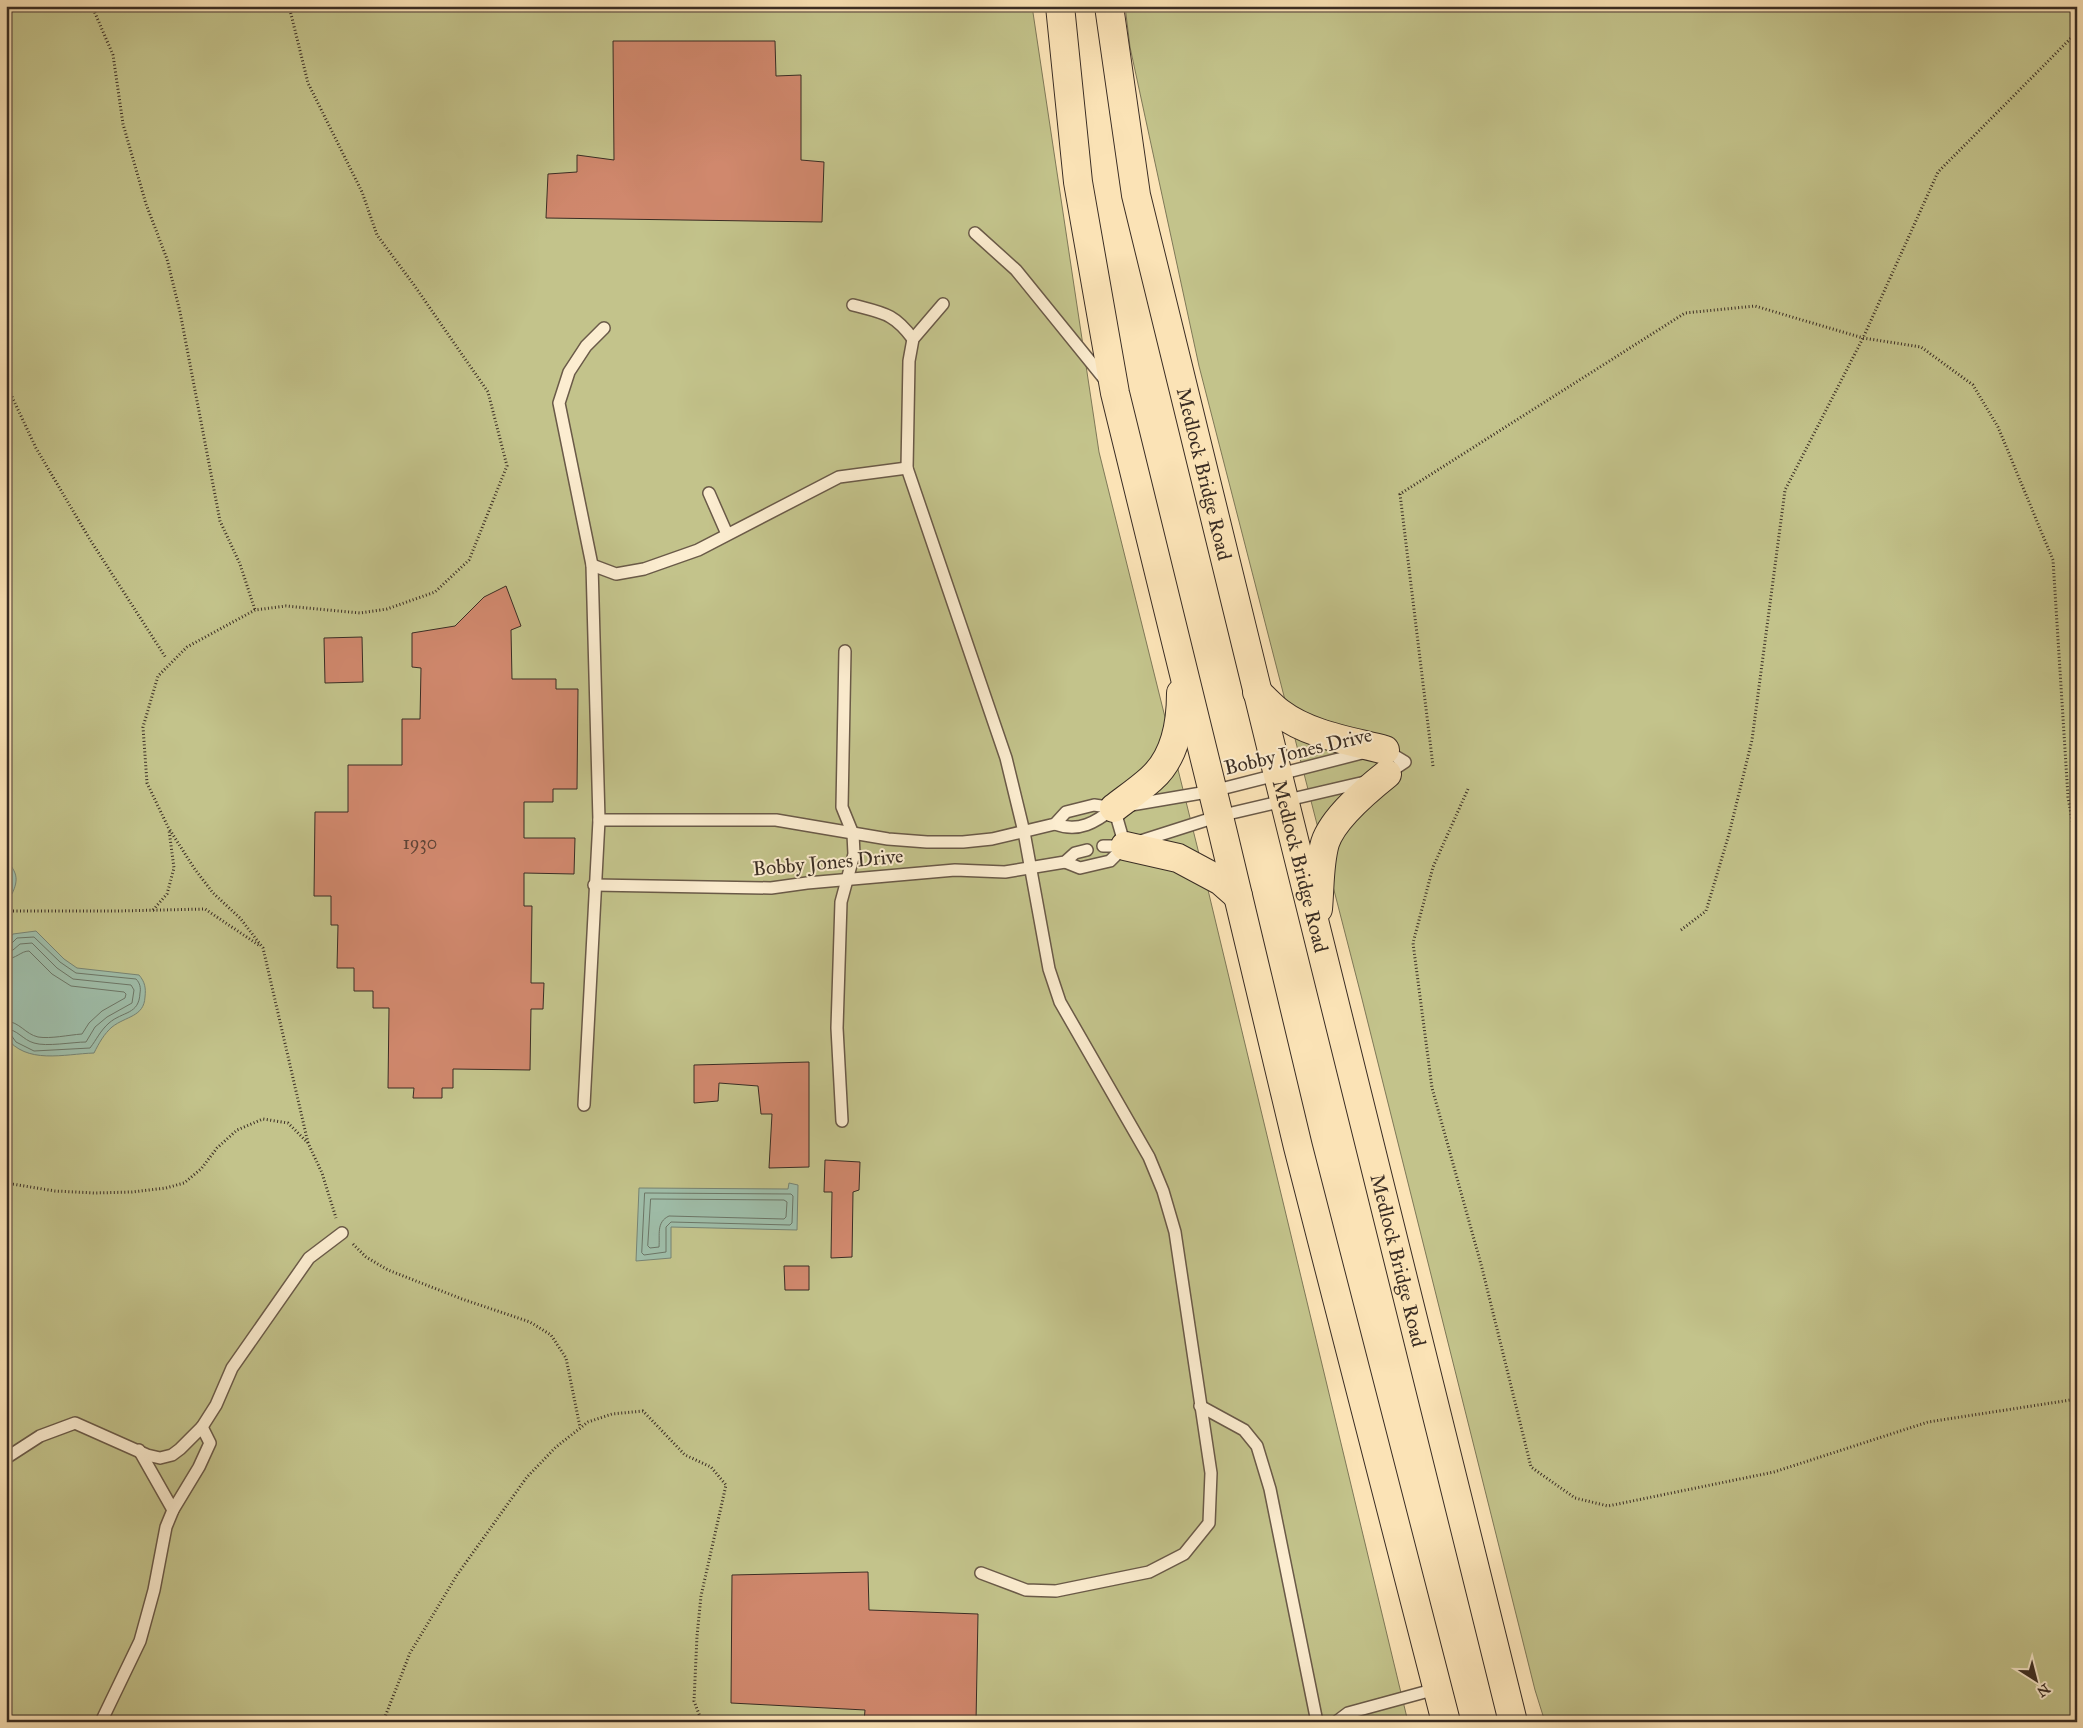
<svg xmlns="http://www.w3.org/2000/svg" width="2083" height="1728" viewBox="0 0 2083 1728" font-family="'IM FELL Great Primer',serif">
	<style>
		.green { fill: #c3c38b; stroke: #7e7858 }
		.water { fill: #9fbeaa; stroke: #778474 }
		.lines { fill: none; stroke-linecap: round; stroke-linejoin: round }
		.shore { stroke: #6c7667; stroke-width: 1 }
		.building { fill: #d0886d; stroke: #3a2d24 }
		.service-casing { stroke: #6a5a48; stroke-width: 14 }
		.trunk-casing { stroke: #3a2d24; stroke-width: 30 }
		.path { stroke: #3a2d24; stroke-width: 3; stroke-dasharray: 1 2.5; stroke-linecap: butt }
		.service { stroke: #fcedd0; stroke-width: 11 }
		.trunk { stroke: #fbe3b6; stroke-width: 28 }
		.labels { text-anchor: middle; dominant-baseline: central; stroke-width: 4; stroke-linejoin: round; paint-order: stroke }
		.number-label { font-size: 18px; fill: #604436 }
		.street-label { font-size: 20px; fill: #3a2d24; stroke: #fcedd0 }
	</style>
	<rect width="100%" height="100%" fill="#fbe3b6"/>
	<filter id="stains"><feTurbulence type="fractalNoise" baseFrequency=".004" numOctaves="4"/><feColorMatrix values="0 0 0 0 .2 0 0 0 0 .09 0 0 0 0 .02 0 0 0 .5 -.17"/></filter>
	<radialGradient id="worn" r=".72"><stop offset=".6" stop-color="#630" stop-opacity="0"/><stop offset="1" stop-color="#630" stop-opacity=".3"/></radialGradient>
	<g class="green">
		<polygon points="6,6 1032,6 1099,452 1208,890 1408,1722 6,1722"/>
		<polygon points="1125,6 2077,6 2077,1722 1545,1722 1535,1690 1361,995 1199,366 1130,47"/>
	</g>
	<g class="water">
		<path d="M6,860C17,872 19,879 12,894L6,896Z"/>
		<path d="M36,931L64,959L77,968L139,975C145,982 146,988 145,997C144,1017 126,1016 112,1027C104,1034 99,1043 94,1053C64,1054 26,1065 6,1037V943L13,934Z"/>
		<polygon points="789,1183 798,1185 797,1230 671,1227 671,1258 636,1261 639,1188 788,1189"/>
	</g>
	<g class="lines">
		<g class="shore">
			<path d="M6,945L11,944L17,938L34,937L60,962L76,973L136,979C140,983 141,988 140,993C139,1015 123,1011 109,1023C100,1031 97,1039 90,1048L34,1051L16,1042L11,1035H6"/>
			<path d="M6,952L13,950L20,944L32,943L57,968L73,979L131,985L134,990L132,1003L107,1017L95,1027L86,1042C73,1042 46,1047 34,1043C23,1040 17,1029 6,1029"/>
			<path d="M6,959C16,959 21,951 29,951L52,974L71,986L124,992L126,994L125,998L102,1011L89,1023L82,1034C68,1035 51,1039 38,1037C25,1034 20,1022 6,1021"/>
			<polygon points="645,1193 791,1194 793,1196 792,1223 790,1225 671,1222 666,1227 666,1252 644,1255 642,1253"/>
			<path d="M651,1199L784,1200L787,1202L786,1217L784,1219L669,1216C656,1222 660,1235 659,1247L650,1248L648,1246Z"/>
		</g>
	</g>
	<g class="building">
		<polygon points="613,41 775,41 776,76 801,75 801,160 824,162 822,222 546,218 548,174 577,172 577,155 614,160"/>
		<polygon points="506,586 521,626 511,630 512,679 556,679 556,689 578,689 577,789 553,789 553,802 524,802 524,838 575,838 574,874 524,873 524,906 532,906 531,983 544,983 543,1009 531,1009 530,1070 453,1069 453,1088 442,1088 442,1098 413,1098 414,1088 388,1088 389,1008 373,1008 373,991 354,991 354,968 337,968 338,925 331,925 331,896 314,896 315,812 348,812 348,765 402,765 402,719 420,719 421,668 412,667 412,633 455,626 484,597"/>
		<polygon points="362,637 363,682 325,683 324,638"/>
		<polygon points="809,1062 809,1167 769,1168 772,1114 761,1114 758,1086 719,1083 718,1101 694,1103 694,1065"/>
		<polygon points="825,1160 860,1162 859,1190 853,1192 852,1257 831,1258 832,1192 824,1192"/>
		<polygon points="784,1266 809,1266 809,1290 785,1290"/>
		<polygon points="868,1572 869,1610 978,1614 976,1722 864,1722 865,1710 731,1703 732,1575"/>
	</g>
	<g class="lines">
		<defs>
			<g id="service">
				<polyline points="975,233 1016,270 1106,381"/>
				<polyline points="943,304 913,339 909,361 907,468 1006,758 1024,832 1049,969 1060,1002 1149,1157 1163,1191 1175,1232 1211,1473 1209,1523 1184,1554 1149,1572 1056,1591 1026,1590 981,1573"/>
				<path d="M853,305C883,313 894,313 913,339"/>
				<polyline points="709,493 727,534"/>
				<polyline points="592,565 616,574 644,569 698,550 839,477 907,468"/>
				<polyline points="1385,750 1405,762 1387,774"/>
				<polyline points="1131,805 1213,791 1366,752"/>
				<polyline points="1114,808 1125,846"/>
				<polyline points="599,820 776,820 888,839 927,842 963,842 992,839 1055,824 1066,812 1094,805 1115,808"/>
				<path d="M1055,824C1079,833 1096,822 1114,808"/>
				<polyline points="1103,846 1125,846 1219,816 1365,782"/>
				<polyline points="1065,862 1080,868 1097,864 1110,861 1125,846"/>
				<polyline points="594,885 771,888 807,883 955,870 1005,872 1065,862 1075,853 1087,850"/>
				<polyline points="584,1105 599,820 592,565 559,403 569,372 586,346 604,328"/>
				<polyline points="842,1121 837,1028 841,902 854,854 853,834 842,807 845,651"/>
				<polyline points="1200,1406 1244,1430 1257,1446 1270,1489 1317,1722"/>
				<polyline points="202,1427 216,1405 232,1368 309,1258 342,1233"/>
				<polyline points="139,1450 173,1510"/>
				<polyline points="6,1458 40,1436 75,1423 147,1455 160,1458 172,1455 180,1449 202,1427 210,1443 199,1467 173,1510 166,1527 154,1590 140,1641 101,1722"/>
				<polyline points="1336,1722 1348,1713 1436,1689"/>
			</g>
			<g id="trunk">
				<polyline points="1060,6 1078,182 1115,393 1223,833 1298,1147 1446,1722"/>
				<path id="s1" d="M1109,6L1136,195L1278,775L1513,1722"/>
				<path d="M1257,692C1265,699 1272,707 1280,713C1309,735 1351,741 1385,750"/>
				<path d="M1114,808C1127,798 1140,789 1151,779C1175,758 1181,723 1181,693"/>
				<polyline points="1125,846 1178,858 1221,881 1238,896"/>
				<path d="M1318,909C1320,887 1319,864 1325,843C1333,818 1367,790 1387,774"/>
			</g>
		</defs>
		<use href="#service" class="service-casing"/>
		<use href="#trunk" class="trunk-casing"/>
		<g class="path">
			<polyline points="92,6 113,55 123,124 146,204 167,259 180,312 220,521 240,564 255,610"/>
			<polyline points="289,6 308,83 362,192 377,235 414,285 488,392 507,466 469,560 435,592 387,609 360,613 286,606 255,610 187,647 158,676 143,727 147,783 168,827 194,868 213,893 240,918 263,948 308,1143"/>
			<polyline points="6,384 36,448 89,538 166,658"/>
			<polyline points="1433,766 1400,494 1685,313 1755,306 1863,338 1921,347 1973,385 1998,427 2053,560 2068,797 2077,849"/>
			<polyline points="1468,789 1433,867 1413,943 1432,1088 1482,1268 1531,1467 1575,1498 1608,1506 1774,1472 1928,1422 2077,1399"/>
			<polyline points="153,910 167,894 174,868 169,830"/>
			<polyline points="6,911 119,911 205,909 260,946"/>
			<polyline points="1681,930 1706,911 1729,834 1752,740 1785,490 1863,338 1938,172 2077,32"/>
			<polyline points="6,1183 55,1191 95,1193 132,1192 166,1188 184,1183 201,1169 217,1148 237,1130 263,1119 288,1123 308,1143 322,1173 336,1218"/>
			<polyline points="353,1244 366,1257 388,1270 462,1299 530,1322 551,1335 566,1358 580,1427"/>
			<polyline points="383,1722 410,1653 457,1575 527,1477 556,1447 588,1422 612,1414 643,1411 685,1455 711,1467 726,1485 701,1596 697,1636 694,1701 702,1722"/>
		</g>
		<use href="#service" class="service"/>
		<use href="#trunk" class="trunk"/>
	</g>
	<g class="labels">
		<g class="number-label">
			<text x="420" y="843">1930</text>
		</g>
		<g class="street-label">
			<text stroke="none"><textPath href="#s1" startOffset="478">Medlock Bridge Road</textPath></text>
			<text transform="translate(1298 751) rotate(-13)">Bobby Jones Drive</text>
			<text transform="translate(828 862) rotate(-5)">Bobby Jones Drive</text>
			<text stroke="none"><textPath href="#s1" startOffset="882">Medlock Bridge Road</textPath></text>
			<text stroke="none"><textPath href="#s1" startOffset="1288">Medlock Bridge Road</textPath></text>
		</g>
	</g>
	<rect width="2083" height="1728" fill="none" stroke="#fbe3b6" stroke-width="25"/>
	<rect x="8" y="8" width="2068" height="1713" fill="none" stroke="#3a2d24" stroke-width="2.5"/>
	<rect x="12" y="12" width="2058" height="1703" fill="none" stroke="#3a2d24"/>
	<g transform="translate(2036 1680) rotate(144)" stroke="#fcedd0" stroke-width="4" paint-order="stroke">
	<path d="M0-4L9 19L0 12L-9 19Z" fill="#3a2d24"/>
	<text y="-8" font-size="14" font-weight="bold" text-anchor="middle" fill="#3a2d24">N</text>
	</g>
	<rect width="100%" height="100%" filter="url(#stains)"/>
	<rect width="100%" height="100%" fill="url(#worn)"/>
</svg>
